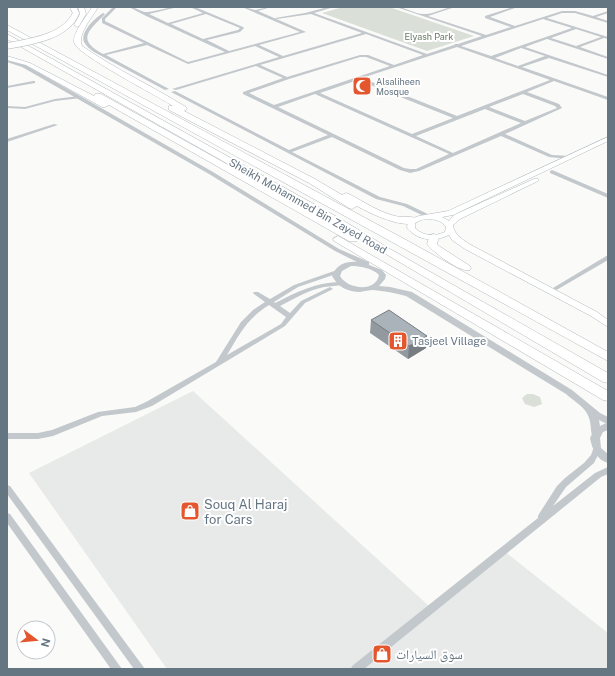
<svg xmlns="http://www.w3.org/2000/svg" width="615" height="676" viewBox="0 0 615 676" font-family="'Public Sans','Noto Naskh Arabic',sans-serif">
	<style>
		.built { fill: #e8e9e9 }
		.green { fill: #dadfd7 }
		.lines { fill: none; stroke-linecap: round; stroke-linejoin: round }
		.secondary-casing { stroke: #b3babf; stroke-width: 1 }
		.motorway-casing { stroke: #b4b9bd; stroke-width: 1 }
		.minor { fill: #c3c8cc; fill-rule: evenodd }
		.tertiary { fill: #c3c8cc; fill-rule: evenodd }
		.secondary { fill: #fff; fill-rule: evenodd }
		.motorway { fill: #fff; fill-rule: evenodd }
		.motorway-bridge-casing { stroke: #b4b9bd; stroke-width: 7; stroke-linecap: butt }
		.motorway-bridge { stroke: #fff; stroke-width: 6 }
		.wall { fill: #929a9f }
		.shaded-wall { fill: #777d82 }
		.building { fill: #aab3b9; stroke: #777d82 }
		.labels { text-anchor: middle; dominant-baseline: central; stroke-width: 4; stroke-linejoin: round; paint-order: stroke }
		.far-park-label { font-size: 9px; fill: #687a64; stroke: #fff }
		.far-poi-label { font-size: 9px; fill: #657683; stroke: #fff; text-anchor: start }
		.street-label { font-size: 11px; fill: #657683; stroke: #fff }
		.poi-label { font-size: 11px; fill: #657683; stroke: #fff; text-anchor: start }
		.near-poi-label { font-size: 13px; fill: #657683; stroke: #fff; text-anchor: start }
	</style>
	<rect width="100%" height="100%" fill="#fafaf8"/>
	<polygon class="built" points="193,391 429,606 500,548 608,633 608,669 167,669 29,473"/>
	<g class="green">
		<polygon points="343,7 389,7 474,36 427,51 322,13"/>
		<polygon points="527,394 533,394 540,397 542,404 534,407 525,404 522,398"/>
	</g>
	<g class="lines">
		<defs>
			<path id="secondary" d="M608,137V141L453,215L442,217L449,221L454,215L534,179H538V181L460,219L453,225C454,235 463,240 471,245L597,312L608,320V327L591,316L465,249L452,240L449,235C435,242 418,241 407,228L408,220L419,216L448,211ZM430,219C437,220 442,221 446,227L445,232C434,237 423,236 415,228V223L421,220Z"/>
			<g id="motorway">
				<polygon points="78,7 84,7 86,14 79,26 77,27 74,25 80,14"/>
				<path d="M92,7H98C92,18 77,34 82,46C115,69 152,86 186,107L187,109L184,111L315,179L342,195L346,193L349,194C364,202 379,212 395,216C402,218 414,215 419,220C408,232 369,213 357,206L352,209L349,208L309,183L169,110V106H173C158,96 75,54 74,42C73,32 87,16 92,7Z"/>
				<polygon points="7,25 408,241 608,352 608,361 7,30"/>
				<polygon points="7,34 339,218 390,249 608,373 608,383 603,382 357,237 358,239 357,241 349,241 109,105 105,107 102,107 26,65 7,60 7,56 30,63 94,96 95,94 101,94 352,234 7,39"/>
				<path d="M434,234L439,237L437,244L439,246L470,266L471,268L470,270C460,273 433,252 427,244L430,235Z"/>
				<polygon points="338,236 608,391 608,401 603,400 334,241 333,239"/>
			</g>
		</defs>
		<use href="#secondary" class="secondary-casing"/>
		<use href="#motorway" class="motorway-casing"/>
		<g class="minor">
			<path d="M113,7H117L105,19V21L188,62L225,52L144,15L129,7C136,7 142,13 148,12C158,11 167,7 178,7L149,14L168,23L203,13L190,7H195L243,27L244,28L240,32L207,40L229,51L300,32L242,7C247,7 252,10 256,10C261,9 265,7 271,7L258,11L306,32L259,45L283,56L362,33L311,14L277,19L275,18L305,13L328,7H334L314,13L427,54L454,45L455,44H458L482,36L396,7C406,7 414,14 424,14C432,15 445,7 455,7L428,16L486,35L511,27L485,18V16L513,7H518L490,17L515,26L562,11H575L593,16L608,11V13L596,17L608,21V23L575,13H562L547,18L608,37V39L604,38L580,47L608,57V59L547,39L525,47L608,75V77L549,58L522,67L608,97V100L554,81L527,92L559,104L562,108L505,134L552,155L571,156V158L569,159L549,157L501,136L419,171L410,173L400,170L332,137L292,152L380,197L407,204L432,216V218L430,219L403,206L376,199L171,92L175,91L289,150L328,135L243,94V92L283,78L256,66L176,90L172,89L279,57L255,46L188,64L147,45L106,55L169,89L165,90L94,52C90,49 86,46 84,42C80,32 95,18 103,13L105,14C90,30 75,39 103,54L144,43L102,23V18ZM206,14L240,28L238,30L203,39L171,24ZM543,19L572,28L491,56L461,46ZM576,29L601,37L576,46L551,38ZM366,34L423,55L394,65L368,55H360L287,77L260,65ZM457,47L550,80L457,116L362,78ZM521,48L545,56L518,66L495,58ZM360,57H366L390,66L274,105L249,93L289,79ZM358,80L453,118L412,134L320,93ZM315,94L449,154L416,169H410L404,168L278,107ZM523,94L555,106L557,108L525,121L489,107ZM485,109L521,123L453,153L416,136Z"/>
			<polygon points="33,81 35,81 35,83 7,88 7,86"/>
			<polygon points="79,96 81,97 81,98 55,101 25,109 7,108 7,106 25,107 55,99"/>
			<polygon points="54,124 58,125 7,142 7,139"/>
			<polygon points="552,170 608,194 608,198 550,173 550,171"/>
			<polygon points="608,255 608,260 553,292 549,292 548,291"/>
			<path d="M337,270L340,272L339,273L298,287L274,302L275,303C297,292 316,282 341,282L343,283L344,284L343,285C337,286 330,286 324,287C308,290 294,299 280,306L290,313L301,301L328,288L330,287L333,289L305,303L285,326L152,406L136,412L102,416L53,436L38,439H7V433H38L52,430L98,412L135,407L146,402L216,362L241,322L253,310L265,302L254,294L253,293L254,292H258L270,299L294,285ZM269,305L286,317L281,324L227,355C240,333 247,319 269,305Z"/>
			<polygon points="597,446 600,447 601,449 594,463 566,487 553,506 595,473 608,467 608,474 601,477 364,669 351,669 352,666 538,518 538,516 539,514 557,486 565,478 584,463 591,455 594,447"/>
			<polygon points="7,485 10,486 145,669 134,669 7,494"/>
			<polygon points="7,513 10,514 122,669 111,669 7,523"/>
		</g>
		<path class="tertiary" d="M7,60L26,65L213,172L339,249L369,262V265L382,270L386,275L385,279L379,286L390,287L412,292L572,390L600,413L608,417V430L603,432L600,438L601,448L608,454V463C597,460 592,449 590,438C593,434 591,433 591,429C590,409 580,406 566,394L406,296C395,293 385,291 373,290C369,290 365,291 360,292C348,292 338,287 332,276C336,265 346,261 357,262L335,251L209,174L22,67L7,62ZM351,266C360,266 372,268 379,275C376,293 347,289 340,276L342,271ZM599,420L605,423H606L600,426Z"/>
		<use href="#secondary" class="secondary"/>
		<use href="#motorway" class="motorway"/>
		<defs>
			<path id="motorway-bridge" d="M7,46C30,42 66,37 76,13L73,7"/>
		</defs>
		<use href="#motorway-bridge" class="motorway-bridge-casing"/>
		<use href="#motorway-bridge" class="motorway-bridge"/>
	</g>
	<polygon class="wall" points="371,320 426,348 408,359 370,333"/>
	<polygon class="shaded-wall" points="427,336 426,348 408,359 409,346"/>
	<polygon class="building" points="389,310 427,336 409,346 371,320"/>
	<defs>
		<symbol id="mosque-square" viewBox="-11 -11 22 22"><rect x="-9" y="-9" width="18" height="18" rx="4" fill="#e4572e" stroke="#fff"/><path d="M3.5-4.9A6 6 0 1 0 3.5 4.9A5 5 0 1 1 3.5-4.9Z" fill="#fff"/></symbol>
		<symbol id="building-square" viewBox="-11 -11 22 22"><rect x="-9" y="-9" width="18" height="18" rx="4" fill="#e4572e" stroke="#fff"/><path d="M-4-6H4V6H1V3H-1V6H-4ZM-2.5-4.3h1.7v1.8h-1.7ZM.8-4.3h1.7v1.8H.8ZM-2.5-1h1.7V.8h-1.7ZM.8-1h1.7V.8H.8Z" fill="#fff"/></symbol>
		<symbol id="shop-square" viewBox="-11 -11 22 22"><rect x="-9" y="-9" width="18" height="18" rx="4" fill="#e4572e" stroke="#fff"/><path d="M-5-2.5h2.3a2.7 3.5 0 0 1 5.4 0H5L5.5 6h-11ZM-1.5-2.5h3a1.5 2.3 0 0 0-3 0Z" fill="#fff"/></symbol>
	</defs>
	<g fill-rule="evenodd">
		<use href="#mosque-square" x="351" y="75" width="22" height="22"/>
		<use href="#building-square" x="387" y="330" width="22" height="22"/>
		<use href="#shop-square" x="179" y="500" width="22" height="22"/>
		<use href="#shop-square" x="371" y="643" width="22" height="22"/>
	</g>
	<g class="labels">
		<g class="far-park-label">
			<text x="429" y="36">Elyash Park</text>
		</g>
		<g class="far-poi-label">
			<text x="376" y="81">Alsaliheen<tspan x="376" dy="10">Mosque</tspan></text>
		</g>
		<g class="street-label">
			<text transform="translate(308 206) rotate(30)">Sheikh Mohammed Bin Zayed Road</text>
		</g>
		<g class="poi-label">
			<text x="412" y="341">Tasjeel Village</text>
		</g>
		<g class="near-poi-label">
			<text x="204" y="504">Souq Al Haraj<tspan x="204" dy="15">for Cars</tspan></text>
			<text x="396" y="654">سوق السيارات</text>
		</g>
	</g>
	<rect width="615" height="676" fill="none" stroke="#657683" stroke-width="16"/>
	<g transform="translate(36 640) rotate(106)"><circle r="19" fill="#ffffff" stroke="#c1c8cd"/>
	<path d="M0-3L7 15L0 10L-7 15Z" fill="#e4572e"/>
	<text y="-6" font-size="11" font-weight="bold" text-anchor="middle" fill="#657683">N</text>
	</g>
</svg>
